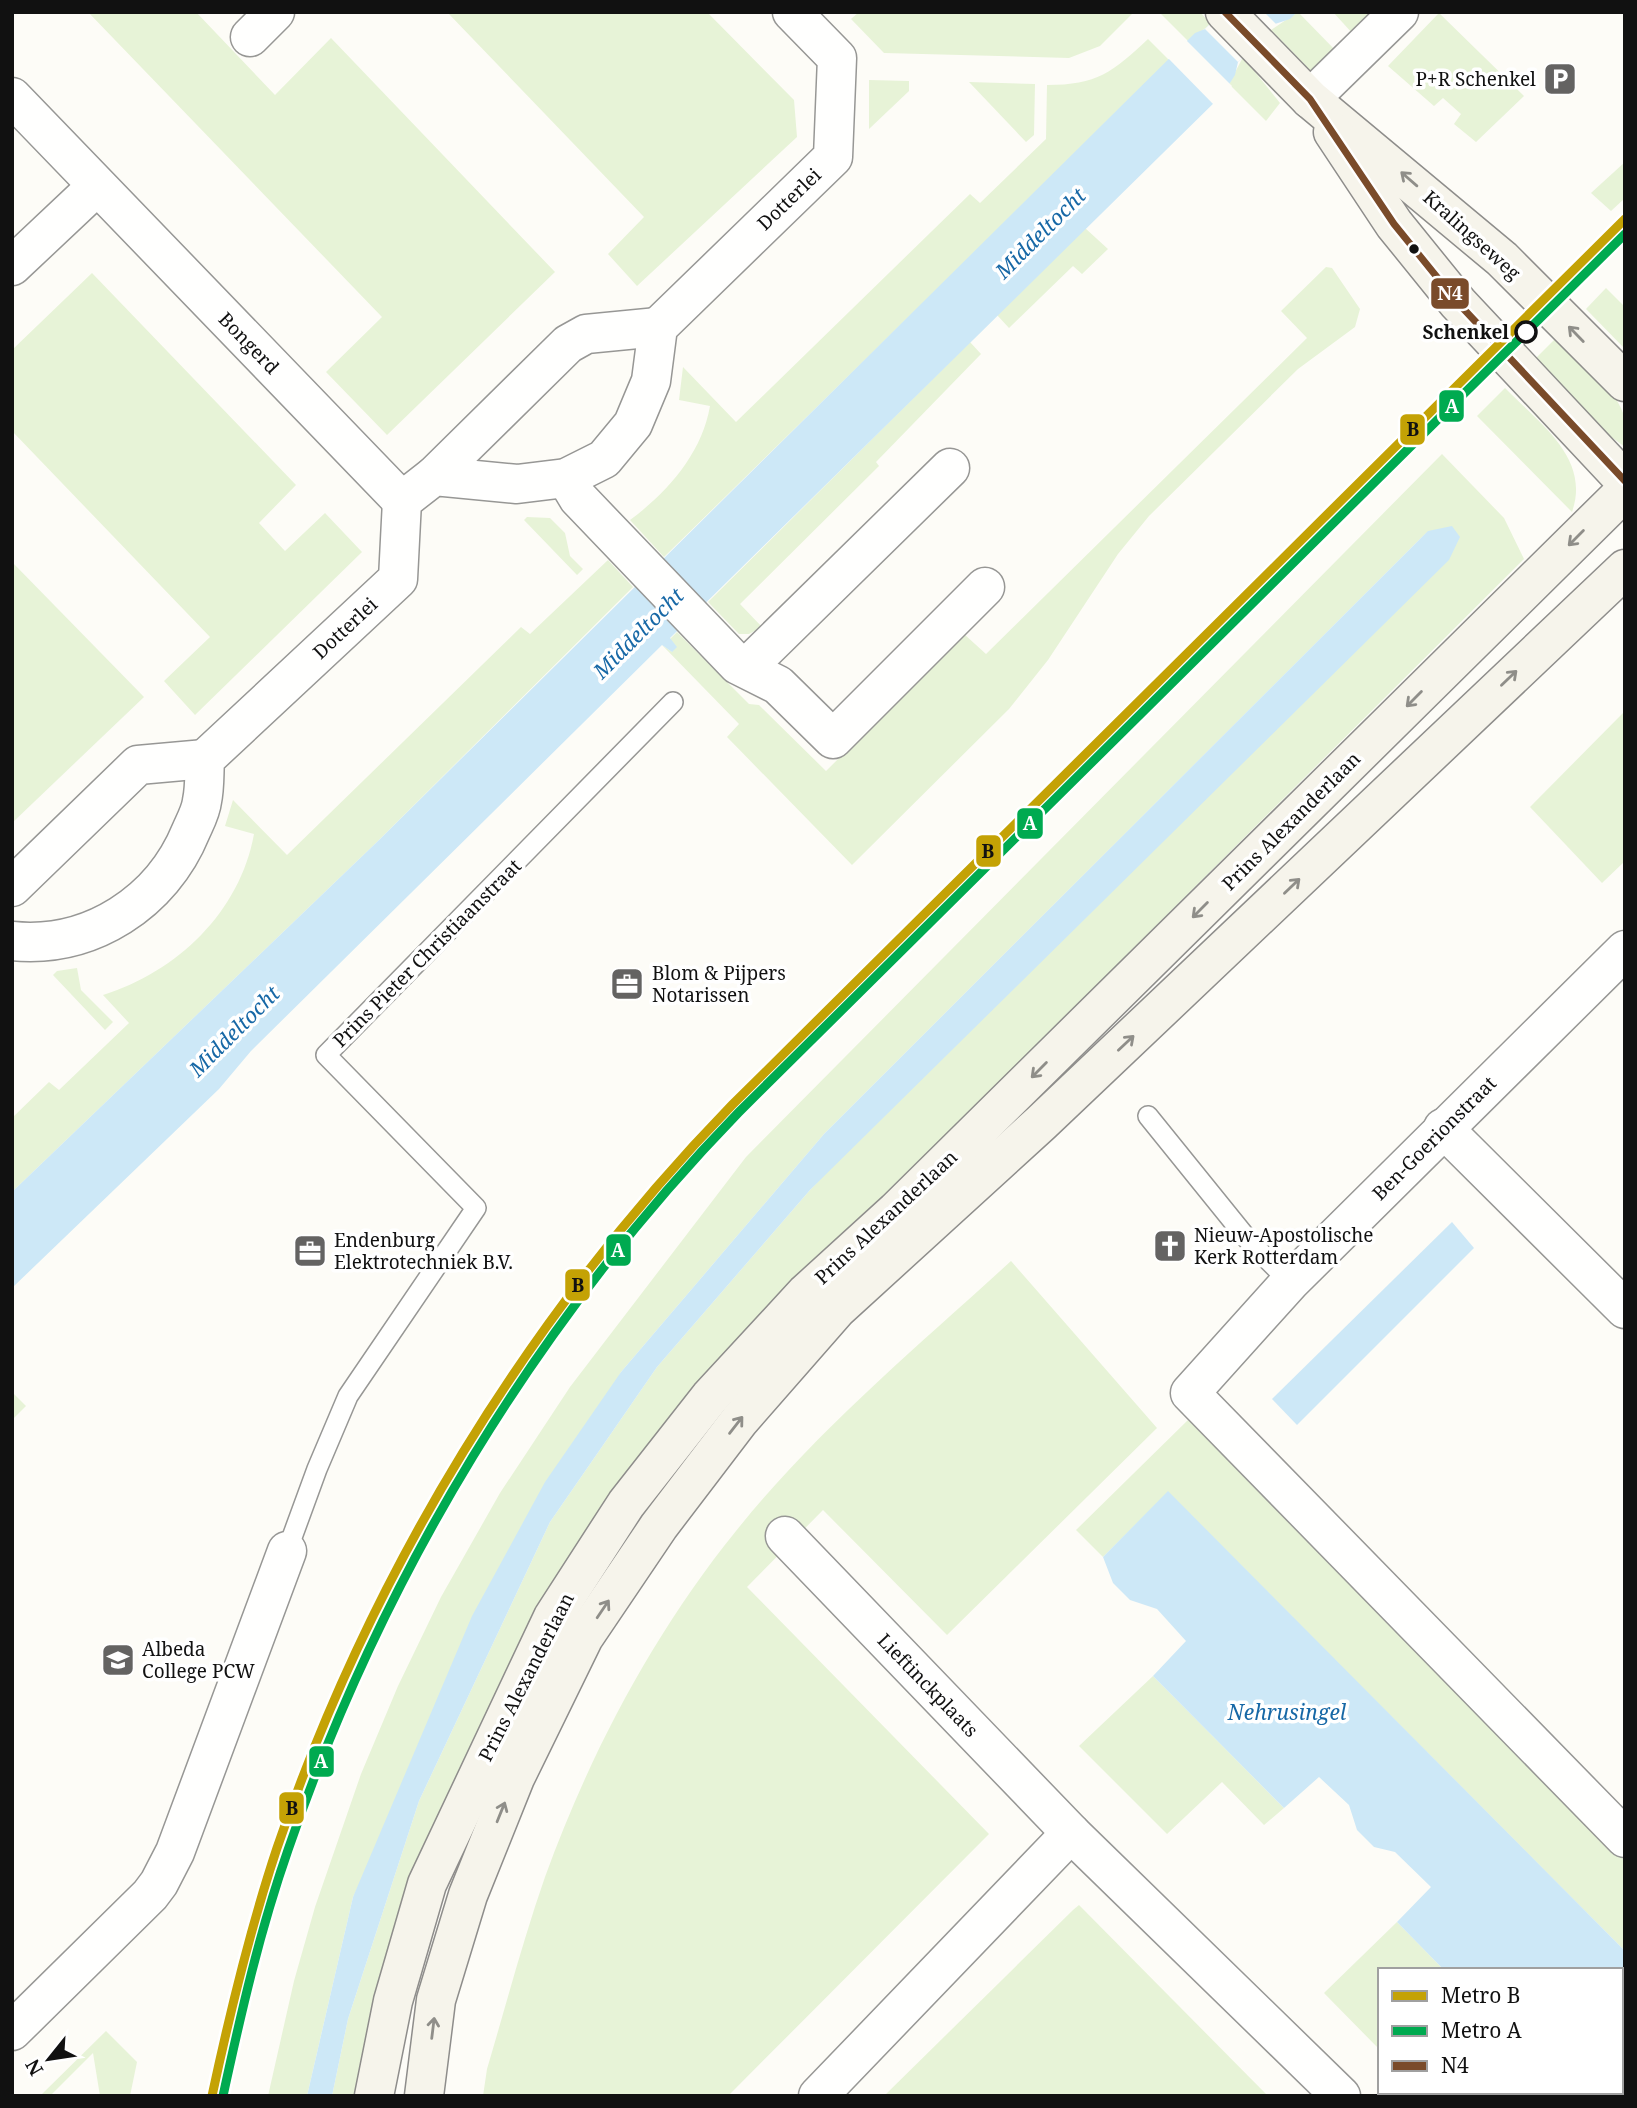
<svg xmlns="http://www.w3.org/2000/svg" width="1637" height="2108" viewBox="0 0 1637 2108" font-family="'Noto Serif',serif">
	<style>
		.green { fill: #e7f3d7 }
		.water { fill: #cde8f7 }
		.pier { fill: #fdfcf7 }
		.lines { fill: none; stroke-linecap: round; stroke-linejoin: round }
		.lane-casing { stroke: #979795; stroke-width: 22 }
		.street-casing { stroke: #979795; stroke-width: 41 }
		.secondary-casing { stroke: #8e8d8b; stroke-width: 41 }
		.lane { stroke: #fffffe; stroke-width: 19 }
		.street { stroke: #fffffe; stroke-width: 38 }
		.secondary { stroke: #f6f4eb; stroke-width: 38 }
		.bus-1-casing { stroke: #fff; stroke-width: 12 }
		.bus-1 { stroke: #7a4b2a; stroke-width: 7 }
		.metro-1-casing { stroke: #fff; stroke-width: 14 }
		.metro-2-casing { stroke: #fff; stroke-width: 14 }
		.metro-1 { stroke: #c4a205; stroke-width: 9 }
		.metro-2 { stroke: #00aa50; stroke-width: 9 }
		.oneway { stroke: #8f8e89 }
		.bus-dot { fill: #111; stroke: #fff; stroke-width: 2.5 }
		.stop-dot { fill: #fff; stroke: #111; stroke-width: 3.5 }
		.labels { text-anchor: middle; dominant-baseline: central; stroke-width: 7; stroke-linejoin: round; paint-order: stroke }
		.poi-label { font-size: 19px; fill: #111; stroke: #fff; text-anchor: start }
		.street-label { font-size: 19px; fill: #111; stroke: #fff }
		.stop-label { font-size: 19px; font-weight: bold; fill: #111; stroke: #fff; text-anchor: end }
		.water-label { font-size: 21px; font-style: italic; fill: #1768a6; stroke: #fff }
		.line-badge { stroke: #fff; stroke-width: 2.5 }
		.badge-label { font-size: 19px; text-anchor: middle; font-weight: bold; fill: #fff }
		.pale-badge-label { font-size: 19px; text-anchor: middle; font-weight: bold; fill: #111 }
	</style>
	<rect width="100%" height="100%" fill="#fdfcf7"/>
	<g class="green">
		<polygon points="88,12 196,12 275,95 331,38 555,272 387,435 326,372 382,317"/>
		<polygon points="447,12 707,12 794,100 797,137 637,286 608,254 644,217"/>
		<polygon points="859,12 1134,12 1100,46 1069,58 884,53 851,19"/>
		<polygon points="1159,12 1200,12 1211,24 1188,41"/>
		<polygon points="1298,12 1337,52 1314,74 1271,30"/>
		<polygon points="1333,12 1375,12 1353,34"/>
		<polygon points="1439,13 1524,96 1476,142 1454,124 1461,114 1443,98 1434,106 1388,66"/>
		<path d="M1148,39L1169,60L1151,79L664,557L630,520C668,492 702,453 710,406L679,400L683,367L736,422L970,194L980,203L1046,139L1047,85C1097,85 1113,72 1148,39Z"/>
		<polygon points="1243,57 1280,103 1266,121 1229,84"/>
		<polygon points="869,80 909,81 909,91 869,129"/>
		<polygon points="969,82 1035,84 1034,135 1026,142"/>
		<polygon points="1625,162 1625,198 1611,211 1591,193"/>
		<polygon points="1085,228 1108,249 1082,274 1073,266 1009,328 997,315"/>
		<polygon points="1326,267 1332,268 1360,309 1355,327 1298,369 1149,516 1118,554 1048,660 1009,709 852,865 727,737 739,724 662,645 672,652 670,639 677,632 749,704 759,705 826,771 964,634 986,654 1307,338 1281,311"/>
		<polygon points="92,273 296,485 259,523 285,551 325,513 362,552 195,715 164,681 210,637 12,431 12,350"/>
		<polygon points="1606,288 1625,307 1625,349 1586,309"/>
		<path d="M1557,337C1576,357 1614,387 1623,413C1627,423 1625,436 1625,447L1610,436L1535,359Z"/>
		<polygon points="970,342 981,354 876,462 879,466 740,604 762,627 749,634 739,634 708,602"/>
		<path d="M1505,388C1539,423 1591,458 1572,512L1477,416Z"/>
		<polygon points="1442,454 1504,518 1524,559 771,1309 549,1610 367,2096 332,2096 348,2019 419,1801 550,1522 657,1367 810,1190 1428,531 824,1134 621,1372 353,1897 307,2096 268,2096 294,1981 315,1907 361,1774 398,1686 441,1597 500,1493 570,1387 746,1157"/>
		<polygon points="527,517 550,518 565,533 570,556 583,569 577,575 524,520"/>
		<path d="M608,560L633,587L379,840L12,1192V1118L49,1082L59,1090L129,1023L103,995C177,972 240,912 254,834L225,826L233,800L287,855L521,627L530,634Z"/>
		<polygon points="12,562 144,697 12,823"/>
		<polygon points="1625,711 1625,861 1602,883 1530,807"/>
		<polygon points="77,968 81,990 113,1022 105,1030 53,975 57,971"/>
		<path d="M1011,1261L1157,1428L947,1635L823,1510L747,1587L989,1834L728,2096H483L487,2069C506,2005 523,1940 545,1877C589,1755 654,1632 736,1531C816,1431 916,1348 1011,1261Z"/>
		<polygon points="12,1392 26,1406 12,1420"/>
		<polygon points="1188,1420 1625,1861 1625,1951 1168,1492 1103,1557 1076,1530"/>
		<polygon points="1153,1676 1284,1808 1264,1825 1222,1782 1167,1834 1079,1746"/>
		<polygon points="1079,1905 1268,2096 884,2096 1073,1910"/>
		<polygon points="1397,1922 1444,1970 1380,1970 1380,2050 1324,1993"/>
		<polygon points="106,2031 137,2062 130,2096 100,2096 93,2053 50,2096 40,2096"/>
	</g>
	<g class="water">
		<polygon points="1222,12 1297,12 1290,19 1275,24 1238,62 1235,75 1223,94 670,638 677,647 672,652 662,645 251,1051 219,1089 12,1288 12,1192 379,840 1195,33 1205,29"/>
		<polygon points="1452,526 1460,537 1449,560 810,1190 657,1367 550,1522 419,1801 348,2019 332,2096 307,2096 353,1897 472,1616 545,1482 621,1372 824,1134 1428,531"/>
		<polygon points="1452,1222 1474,1248 1297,1425 1272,1399"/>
		<polygon points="1168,1491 1625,1951 1625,2095 1617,2092 1621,2092 1621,1970 1444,1970 1397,1922 1431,1887 1395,1852 1374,1847 1357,1830 1349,1805 1319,1777 1284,1808 1153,1676 1186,1641 1157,1609 1130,1600 1113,1583 1103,1557"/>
	</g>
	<g class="pier">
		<polygon points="1222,12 1264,12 1276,24 1238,62 1205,29"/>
		<polygon points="1185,39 1232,86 1215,106 1167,57"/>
	</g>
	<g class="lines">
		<defs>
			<g id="lane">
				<polyline points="1148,1116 1249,1241 1290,1282"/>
				<polyline points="287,1551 317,1469 348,1396 476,1208 326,1055 673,702"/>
			</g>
			<g id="street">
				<polyline points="250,37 275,12"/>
				<polyline points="12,97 402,501"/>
				<polyline points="1310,99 1399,12"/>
				<polyline points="12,266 97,186"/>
				<polyline points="434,476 568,344 586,334 658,327"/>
				<polyline points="566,478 578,498 738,665 778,685 833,739 985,587"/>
				<polyline points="746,668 950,468"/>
				<polyline points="12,887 138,765 205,759"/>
				<path d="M12,941C91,949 162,902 191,831C195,822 201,811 202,801C205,787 204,773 205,759L398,579L402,501L434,476L517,484L566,478L604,459L633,424L651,381L658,327L833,157L837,58L792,12"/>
				<polyline points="1625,950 1290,1282 1190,1393 1625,1838"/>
				<polyline points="1443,1128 1625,1309"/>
				<polyline points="785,1536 1071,1833 1341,2096"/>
				<polyline points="12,2031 150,1895 159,1883 175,1852 287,1551"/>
				<polyline points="818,2096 1071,1833"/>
			</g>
			<g id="secondary">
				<polyline points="1225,12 1310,99 1502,259 1625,382"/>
				<polyline points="1333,132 1394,224 1458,303 1625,481"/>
				<polyline points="374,2096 393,2001 427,1884 553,1617 626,1504 710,1397 806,1293 896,1211 1625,491"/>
				<polyline points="424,2096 436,2000 468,1895 515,1778 584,1637 659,1526 739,1421 837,1309 1041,1123 1625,569"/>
			</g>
		</defs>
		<use href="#lane" class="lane-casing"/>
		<use href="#street" class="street-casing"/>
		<use href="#secondary" class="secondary-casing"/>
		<use href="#lane" class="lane"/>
		<use href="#street" class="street"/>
		<use href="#secondary" class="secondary"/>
		<defs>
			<polyline id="bus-1" points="1225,12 1310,99 1394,224 1458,303 1625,481"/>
		</defs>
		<use href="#bus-1" class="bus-1-casing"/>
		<use href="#bus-1" class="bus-1"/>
		<defs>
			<path id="metro-1" d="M212,2096C230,2012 250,1929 277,1848C371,1572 529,1314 732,1105L1625,219"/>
			<path id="metro-2" d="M223,2096C241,2013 260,1930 288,1850C382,1576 537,1320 739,1112L1625,234"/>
		</defs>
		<use href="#metro-1" class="metro-1-casing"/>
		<use href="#metro-2" class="metro-2-casing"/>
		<use href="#metro-1" class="metro-1"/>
		<use href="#metro-2" class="metro-2"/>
	</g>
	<defs><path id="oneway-shaft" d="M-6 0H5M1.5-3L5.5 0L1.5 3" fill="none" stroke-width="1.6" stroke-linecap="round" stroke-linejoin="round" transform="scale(1.75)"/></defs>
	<g class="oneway">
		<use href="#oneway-shaft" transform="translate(1409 179) rotate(-139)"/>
		<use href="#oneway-shaft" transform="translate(1576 334) rotate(-134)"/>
		<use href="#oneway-shaft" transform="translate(1576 538) rotate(135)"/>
		<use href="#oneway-shaft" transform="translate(1509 678) rotate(-44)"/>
		<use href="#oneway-shaft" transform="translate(1414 699) rotate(135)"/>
		<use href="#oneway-shaft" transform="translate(1292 886) rotate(-44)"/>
		<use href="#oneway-shaft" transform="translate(1200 910) rotate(135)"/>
		<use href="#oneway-shaft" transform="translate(1126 1043) rotate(-43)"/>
		<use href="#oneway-shaft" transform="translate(1039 1070) rotate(135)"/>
		<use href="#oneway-shaft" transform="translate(736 1425) rotate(-52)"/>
		<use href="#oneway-shaft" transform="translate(603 1609) rotate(-56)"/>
		<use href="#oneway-shaft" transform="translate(501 1812) rotate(-68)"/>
		<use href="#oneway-shaft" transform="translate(433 2028) rotate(-83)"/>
	</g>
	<defs>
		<symbol id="parking-square" viewBox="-11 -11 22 22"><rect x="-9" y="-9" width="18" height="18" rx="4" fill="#646362" stroke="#fff"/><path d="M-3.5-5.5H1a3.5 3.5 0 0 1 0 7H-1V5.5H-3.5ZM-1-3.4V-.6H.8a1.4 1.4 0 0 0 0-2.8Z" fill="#fff"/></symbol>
		<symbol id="office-square" viewBox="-11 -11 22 22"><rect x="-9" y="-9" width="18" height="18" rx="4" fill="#646362" stroke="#fff"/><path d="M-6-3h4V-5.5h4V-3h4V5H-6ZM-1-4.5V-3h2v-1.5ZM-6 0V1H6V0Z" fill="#fff"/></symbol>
		<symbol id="church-square" viewBox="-11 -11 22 22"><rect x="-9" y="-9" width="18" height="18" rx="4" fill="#646362" stroke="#fff"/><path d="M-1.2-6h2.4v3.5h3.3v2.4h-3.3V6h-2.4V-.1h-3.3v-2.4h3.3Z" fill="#fff"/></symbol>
		<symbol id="school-square" viewBox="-11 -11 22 22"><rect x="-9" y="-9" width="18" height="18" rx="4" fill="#646362" stroke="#fff"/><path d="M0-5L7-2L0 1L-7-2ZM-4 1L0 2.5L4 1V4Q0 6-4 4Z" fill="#fff"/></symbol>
	</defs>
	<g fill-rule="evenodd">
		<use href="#parking-square" x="1541" y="60" width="38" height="38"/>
		<use href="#office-square" x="608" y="965" width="38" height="38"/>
		<use href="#church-square" x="1151" y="1227" width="38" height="38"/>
		<use href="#office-square" x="291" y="1232" width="38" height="38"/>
		<use href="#school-square" x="99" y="1641" width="38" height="38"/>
	</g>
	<circle class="bus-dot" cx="1414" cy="249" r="6"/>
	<circle class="stop-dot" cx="1526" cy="332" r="10"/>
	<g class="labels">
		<g class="poi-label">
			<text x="1536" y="79" text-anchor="end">P+R Schenkel</text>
			<text x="652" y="973">Blom &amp; Pijpers<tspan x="652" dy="22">Notarissen</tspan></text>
			<text x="1194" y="1235">Nieuw-Apostolische<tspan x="1194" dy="22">Kerk Rotterdam</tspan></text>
			<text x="334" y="1240">Endenburg<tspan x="334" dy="22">Elektrotechniek B.V.</tspan></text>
			<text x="142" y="1649">Albeda<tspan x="142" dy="22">College PCW</tspan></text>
		</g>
		<g class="street-label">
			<text transform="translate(789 199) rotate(-44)">Dotterlei</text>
			<text transform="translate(1472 235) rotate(42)">Kralingseweg</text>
			<text transform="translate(249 343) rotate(46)">Bongerd</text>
			<text transform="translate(345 628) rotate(-43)">Dotterlei</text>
			<text transform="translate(1291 821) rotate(-45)">Prins Alexanderlaan</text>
			<text transform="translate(427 953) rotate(-45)">Prins Pieter Christiaanstraat</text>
			<text transform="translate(1434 1138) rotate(-45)">Ben-Goerionstraat</text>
			<text transform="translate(886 1217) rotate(-43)">Prins Alexanderlaan</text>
			<text transform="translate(526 1677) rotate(-63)">Prins Alexanderlaan</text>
			<text transform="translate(928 1685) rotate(46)">Lieftinckplaats</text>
		</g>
		<g class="stop-label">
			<text x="1509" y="332">Schenkel</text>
		</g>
		<g class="water-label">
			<text transform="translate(1040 233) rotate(-45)">Middeltocht</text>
			<text transform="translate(638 633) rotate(-45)">Middeltocht</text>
			<text transform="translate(234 1031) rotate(-45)">Middeltocht</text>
			<text x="1287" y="1712">Nehrusingel</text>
		</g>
	</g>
	<g class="line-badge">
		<rect x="1430" y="277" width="40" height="33" rx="7" fill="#7a4b2a"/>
		<rect x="1438" y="389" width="27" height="34" rx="7" fill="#00aa50"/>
		<rect x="1399" y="413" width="27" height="33" rx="7" fill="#c4a205"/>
		<rect x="1016" y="807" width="28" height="33" rx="7" fill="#00aa50"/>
		<rect x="975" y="834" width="27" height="34" rx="7" fill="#c4a205"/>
		<rect x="605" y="1233" width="27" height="34" rx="7" fill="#00aa50"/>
		<rect x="564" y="1268" width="27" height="34" rx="7" fill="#c4a205"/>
		<rect x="308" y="1745" width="27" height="33" rx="7" fill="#00aa50"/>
		<rect x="278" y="1791" width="27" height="34" rx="7" fill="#c4a205"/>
	</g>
	<g class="badge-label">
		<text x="1450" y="300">N4</text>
		<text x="1452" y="413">A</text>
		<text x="1030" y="830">A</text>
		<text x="618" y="1257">A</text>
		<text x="321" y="1768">A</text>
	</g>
	<g class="pale-badge-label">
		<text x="1413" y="436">B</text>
		<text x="988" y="858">B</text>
		<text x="578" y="1292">B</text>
		<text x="292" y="1815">B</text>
	</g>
	<rect width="1637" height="2108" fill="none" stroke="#111111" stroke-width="28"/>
	<rect x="1378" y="1968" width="245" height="126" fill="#ffffff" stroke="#a0a0a0" stroke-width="2"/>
	<rect x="1392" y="1991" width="35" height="10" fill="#c4a205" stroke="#a0a0a0" stroke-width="2"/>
	<text x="1441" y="2003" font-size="21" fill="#111111">Metro B</text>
	<rect x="1392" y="2026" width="35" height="10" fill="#00aa50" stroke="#a0a0a0" stroke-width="2"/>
	<text x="1441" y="2038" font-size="21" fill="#111111">Metro A</text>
	<rect x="1392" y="2061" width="35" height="10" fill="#7a4b2a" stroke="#a0a0a0" stroke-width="2"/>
	<text x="1441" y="2073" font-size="21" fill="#111111">N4</text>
	<g transform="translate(49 2059) rotate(240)" stroke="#ffffff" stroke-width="5" paint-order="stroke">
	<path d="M0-5L12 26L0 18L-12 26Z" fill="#111111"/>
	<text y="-10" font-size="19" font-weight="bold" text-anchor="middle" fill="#111111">N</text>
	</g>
</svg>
